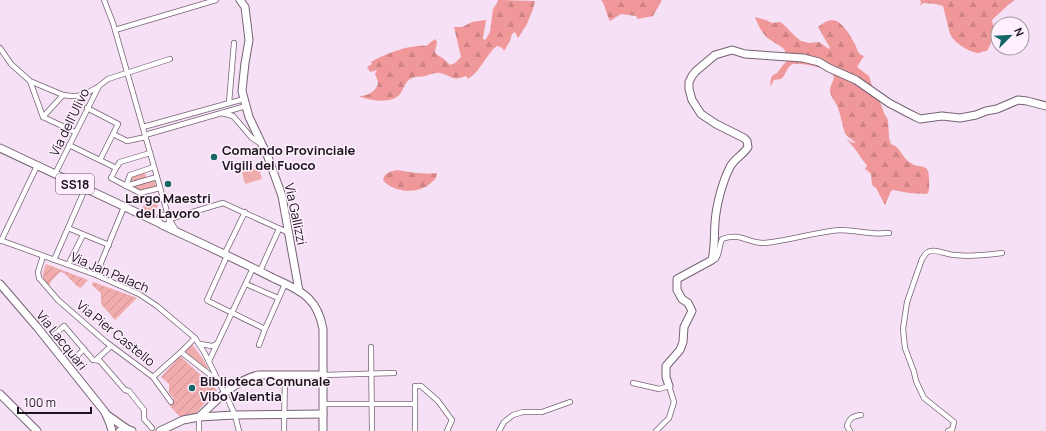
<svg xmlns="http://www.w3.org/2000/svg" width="1046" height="431" viewBox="0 0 1046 431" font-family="Manrope,sans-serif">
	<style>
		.green { fill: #f0abac }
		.forest { fill: url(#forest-firs) }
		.garden { fill: url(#garden-furrows) }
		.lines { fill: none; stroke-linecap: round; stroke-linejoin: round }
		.street-casing { stroke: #756275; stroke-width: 6 }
		.secondary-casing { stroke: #756275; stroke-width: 9 }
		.primary-casing { stroke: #756275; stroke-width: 9 }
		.street { stroke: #fff; stroke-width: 4.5 }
		.secondary { stroke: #fff; stroke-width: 7 }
		.primary { stroke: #fff; stroke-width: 7 }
		.poi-dot { fill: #186768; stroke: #fef0fd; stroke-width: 1.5 }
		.labels { text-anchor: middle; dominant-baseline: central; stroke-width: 3; stroke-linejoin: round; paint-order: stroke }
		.shield { fill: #fef0fd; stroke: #605660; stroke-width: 1 }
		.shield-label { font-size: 12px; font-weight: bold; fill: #1c141c }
		.street-label { font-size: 13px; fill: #1c141c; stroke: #fef0fd }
		.poi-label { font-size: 13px; font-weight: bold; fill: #1c141c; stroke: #fef0fd; text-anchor: start }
	</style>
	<defs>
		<pattern id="forest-firs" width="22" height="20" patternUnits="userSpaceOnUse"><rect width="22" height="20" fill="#f09899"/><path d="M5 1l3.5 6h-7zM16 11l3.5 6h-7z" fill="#cd8283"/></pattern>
		<pattern id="garden-furrows" width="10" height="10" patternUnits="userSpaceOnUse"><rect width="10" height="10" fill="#f0abac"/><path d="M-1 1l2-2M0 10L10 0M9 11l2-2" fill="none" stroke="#cd9293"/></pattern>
	</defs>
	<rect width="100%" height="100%" fill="#f6e0f5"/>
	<g class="green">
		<polygon points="259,168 262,179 245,184 242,172"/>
		<polygon points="144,170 147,180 154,178 157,189 140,193 126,186 130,175"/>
		<polygon points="157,202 158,206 154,211 151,213 142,209 143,206"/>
		<polygon points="192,344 203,359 208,368 206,370 184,351"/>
	</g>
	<g class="forest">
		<path d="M498,0L535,1L533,9L527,24L518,38L515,32L512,34L510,41L504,51C503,48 501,47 497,46C489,52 486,60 480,67C477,72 473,75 468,79L466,76C452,82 451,75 440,73C434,72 430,75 425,76C421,77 416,76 412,78C405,81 404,89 400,94C393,104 368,101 359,96C366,97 377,91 378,83C378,80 376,77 375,74L377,70L370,72L367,67L372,64L371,62C384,54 411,44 426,46L435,39L437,42L435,52L436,54L444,59L450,65L455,63L461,57L454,27H462L472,22L486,20L483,38L484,40L486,39L490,32L493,9L497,3Z"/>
		<path d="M601,0H662L653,16L638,19L636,16L621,14L610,21C606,14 606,6 601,0Z"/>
		<path d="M920,0H1015L1008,5L992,20L995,35L987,51C983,51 980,53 977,53C968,51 954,43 950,34L943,6L936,4L923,3L920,6L921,2Z"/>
		<path d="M755,17L766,20L772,23L780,22L783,24L797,38L801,41L809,43L819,42L829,49L830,48L818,27C822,24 827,20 832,20C842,20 851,37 855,44C858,50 857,54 864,56L857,67L869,76L874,92L880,102L884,113L888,120L889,138L891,144C900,147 901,155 908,161C920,172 930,159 929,182C929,187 930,190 927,194L909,193L893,190L891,191L885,205L876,188L872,185L871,174L868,171L865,169L867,166C865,162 863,161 861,158C857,150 851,145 846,138L851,142L856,143L846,135L845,133C842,125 841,116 838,108C836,102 830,97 830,90C830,86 833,82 834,78C833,75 833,74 831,72C825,68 796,61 791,65C787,68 785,75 782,78L781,79L774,80L770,87L771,78L773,75L777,73L783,65L791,57L792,53H786C784,46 775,44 769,39C762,34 758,25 755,17Z"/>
		<path d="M397,170C407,172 428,175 437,173L436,178C433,181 430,184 427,186C415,194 392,192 383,180C385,172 390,172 397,170Z"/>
	</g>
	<g class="garden">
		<path d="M46,264L88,280L81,288L78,287L64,273L60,272L51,281L49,286C41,276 42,276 46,264Z"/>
		<polygon points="93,282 137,298 115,320 101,304 101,293 92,285"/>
		<polygon points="180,356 217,390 195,414 180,417 169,405 174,398 169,394 169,384 161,377"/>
	</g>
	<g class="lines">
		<defs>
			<g id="street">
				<polyline points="104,0 113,23 169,219 169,222 167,225 162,225 159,223 159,219 160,216 165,215 168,217"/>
				<polyline points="115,30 216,0"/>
				<polyline points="0,48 11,64 30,81 63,95 43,117 30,81"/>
				<path d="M63,95C80,98 83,95 98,87"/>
				<polyline points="229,103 234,43"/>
				<polyline points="87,108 118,124 100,160"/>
				<polyline points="222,113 233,116 252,138 260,143"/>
				<polyline points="43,117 75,132"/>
				<polyline points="143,127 244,99"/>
				<polyline points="113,134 127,141 146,137"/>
				<polyline points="145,135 246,106"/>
				<polyline points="69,145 116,168 111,178 140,193 160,188"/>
				<polyline points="116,168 120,162 150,153"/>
				<polyline points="55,174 99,86 108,79 170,59"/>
				<polyline points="126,186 130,175 154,167"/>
				<polyline points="126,186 157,177"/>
				<polyline points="68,228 109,245"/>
				<polyline points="176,230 169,219 223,203 289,233"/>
				<polyline points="0,240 96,275 139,294 157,306 195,338 204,352 230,404 235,415 239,431"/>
				<polyline points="1,241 37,166"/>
				<polyline points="224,255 245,212"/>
				<polyline points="43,256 38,272 39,278 58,300 106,342 153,377 181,352 218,381"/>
				<polyline points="227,256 207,300 208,301 265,329"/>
				<polyline points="54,260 85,189"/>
				<path d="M712,260L716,259C720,252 719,246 722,239C740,232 747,243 764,243C789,241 814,232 840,230C850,230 860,232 871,233C877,234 883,233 889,233"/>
				<polyline points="68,265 83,235"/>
				<polyline points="260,271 279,229"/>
				<polyline points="96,275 124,207"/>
				<polyline points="246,284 278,298"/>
				<polyline points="53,336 64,326 93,360 96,360 100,361 125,390 129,391 144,410 144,419 152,428"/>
				<polyline points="200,344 212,346 217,344"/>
				<polyline points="259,345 265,329 285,284"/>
				<polyline points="371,347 372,431"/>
				<polyline points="181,352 195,338"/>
				<polyline points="74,359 84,349"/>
				<polyline points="96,360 111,346"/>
				<polyline points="209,361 253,268"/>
				<polyline points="323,375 394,373"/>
				<polyline points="153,377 171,402"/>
				<polyline points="633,383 659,389 669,386 674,402 669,418 656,431"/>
				<polyline points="323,404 415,404"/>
				<polyline points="199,431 199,417"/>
				<polyline points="284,431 285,375"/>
				<polyline points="415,431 415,386 421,386 438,401 452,420 447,431"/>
				<polyline points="499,431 504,422 513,415 523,412 542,412 570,402"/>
				<path d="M850,431L847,426C849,418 853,416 861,415"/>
				<path d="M948,431L952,430L954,422L924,398L916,381L914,372L905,348L903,329L907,302L922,259C924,257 925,253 928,252C934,248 948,255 955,255C970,257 987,255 1002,253"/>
			</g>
			<g id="secondary">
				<polyline points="240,0 245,7 249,40 245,63 242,91 249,117 268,157 282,196 299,291"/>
				<polyline points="0,284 37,327 105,412 110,424 112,431"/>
				<path d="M669,386L666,377V366L680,350L683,342L684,327L692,311L688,303L682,299L677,290V279L712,260C715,248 714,235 715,223C716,206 722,183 730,167C735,158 743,155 748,147L747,141L744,138L716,124L701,114L692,100L689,89V82L692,76L696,71L715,55L732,50L745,54L803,58L819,62L829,68L856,80L889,103L908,113L920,119L942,116L960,118L976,115L986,111L997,109L1018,100L1027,101L1046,106"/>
				<polyline points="0,394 37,431"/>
				<polyline points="106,414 127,429"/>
			</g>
			<g id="primary">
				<polyline points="0,148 159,223"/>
				<path d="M162,225C199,242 236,259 273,278C284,283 301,290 309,299C317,307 321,318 323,329V431"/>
				<path d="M199,417C217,400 234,381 258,375H323"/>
				<polyline points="120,431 127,429 132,431"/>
				<polyline points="160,431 183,420 199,417 235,415 323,414"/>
			</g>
		</defs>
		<use href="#street" class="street-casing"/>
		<use href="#secondary" class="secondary-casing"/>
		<use href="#primary" class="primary-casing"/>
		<use href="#street" class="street"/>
		<use href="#secondary" class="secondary"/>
		<use href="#primary" class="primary"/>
	</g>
	<g class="poi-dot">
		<circle cx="214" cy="157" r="4"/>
		<circle cx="168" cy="184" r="4"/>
		<circle cx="192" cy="388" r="4"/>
	</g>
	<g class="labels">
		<rect class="shield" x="56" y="174" width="38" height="20" rx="3"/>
		<g class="shield-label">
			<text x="75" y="184">SS18</text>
		</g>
		<g class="street-label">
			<text transform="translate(69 122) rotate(-64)">Via dell'Ulivo</text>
			<text transform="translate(296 214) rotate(78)">Via Gallizzi</text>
			<text transform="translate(110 272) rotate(23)">Via Jan Palach</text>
			<text transform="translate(116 333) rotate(39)">Via Pier Castello</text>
			<text transform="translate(62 340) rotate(51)">Via Lacquari</text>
		</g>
		<g class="poi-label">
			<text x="222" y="150">Comando Provinciale<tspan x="222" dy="15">Vigili del Fuoco</tspan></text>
			<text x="168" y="198" text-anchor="middle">Largo Maestri<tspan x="168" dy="15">del Lavoro</tspan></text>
			<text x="200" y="381">Biblioteca Comunale<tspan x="200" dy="15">Vibo Valentia</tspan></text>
		</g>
	</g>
	<g transform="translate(1010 36) rotate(66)"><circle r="19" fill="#fef0fd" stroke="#a498a3"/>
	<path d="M0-3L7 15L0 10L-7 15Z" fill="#186768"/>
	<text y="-6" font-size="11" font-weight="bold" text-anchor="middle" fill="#1c141c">N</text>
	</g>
	<path d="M18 407v6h73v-6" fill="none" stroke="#1c141c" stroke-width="2"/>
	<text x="24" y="407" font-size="12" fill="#1c141c" stroke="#fef0fd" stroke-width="3" paint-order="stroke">100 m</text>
</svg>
